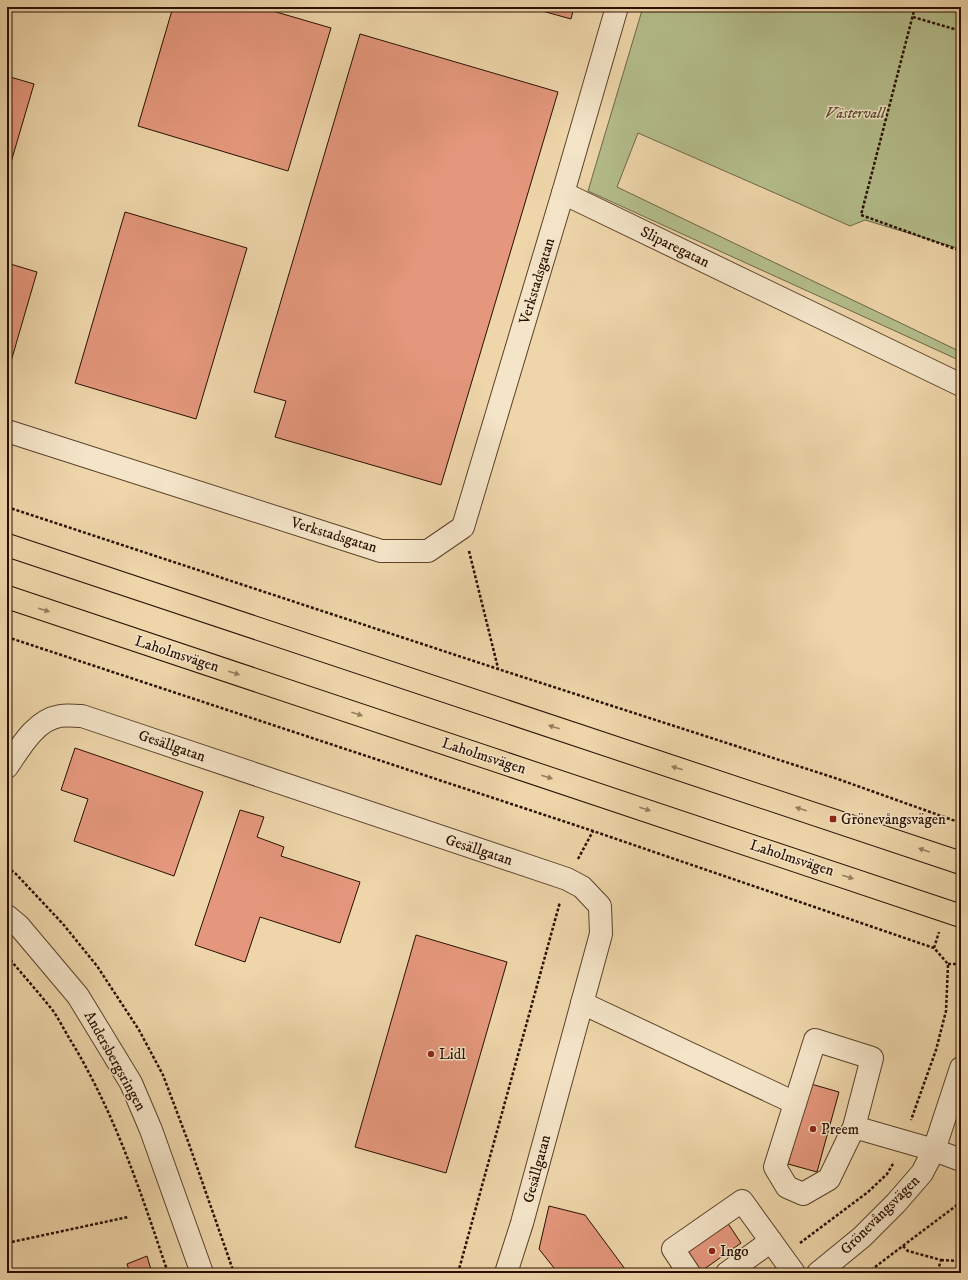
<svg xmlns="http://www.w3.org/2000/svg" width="968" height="1280" viewBox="0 0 968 1280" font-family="'IM FELL DW Pica',serif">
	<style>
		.green { fill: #b4be8c; stroke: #6e6746 }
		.building { fill: #e4977c; stroke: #281000 }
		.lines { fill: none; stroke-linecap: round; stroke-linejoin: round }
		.minor-casing { stroke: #5a422a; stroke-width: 24 }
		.highway-casing { stroke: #281000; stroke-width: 24 }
		.path { stroke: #281000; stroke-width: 2.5; stroke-dasharray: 3 2; stroke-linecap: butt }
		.minor { stroke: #f4e4c8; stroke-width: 22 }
		.highway { stroke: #eed6aa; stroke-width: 22 }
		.oneway { fill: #957d5e }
		.poi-dot { fill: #8f2418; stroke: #f4e4c8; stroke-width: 1.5 }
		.labels { text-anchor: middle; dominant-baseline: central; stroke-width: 3; stroke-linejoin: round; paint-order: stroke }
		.park-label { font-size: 15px; font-style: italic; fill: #594d31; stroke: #f4e4c8 }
		.street-label { font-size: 15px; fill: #281000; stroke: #f4e4c8 }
		.poi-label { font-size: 15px; fill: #281000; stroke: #f4e4c8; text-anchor: start }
	</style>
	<rect width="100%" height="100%" fill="#eed6aa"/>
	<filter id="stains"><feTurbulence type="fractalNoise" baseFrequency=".005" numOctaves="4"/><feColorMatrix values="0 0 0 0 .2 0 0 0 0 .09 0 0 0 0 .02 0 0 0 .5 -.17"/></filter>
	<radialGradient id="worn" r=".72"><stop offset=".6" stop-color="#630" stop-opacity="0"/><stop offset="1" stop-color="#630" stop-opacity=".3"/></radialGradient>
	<polygon class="green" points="643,7 961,7 961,249 865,220 850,226 638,133 617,187 961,352 961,361 588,191"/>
	<g class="building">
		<polygon points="173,7 259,7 331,28 288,171 138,126"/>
		<polygon points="528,7 574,7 571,19"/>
		<polygon points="360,34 558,92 441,485 275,437 286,401 254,392"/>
		<polygon points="7,76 34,84 7,176"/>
		<polygon points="125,212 247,248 196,419 75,383"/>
		<polygon points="7,263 37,272 7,375"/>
		<polygon points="75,748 203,792 174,876 74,841 88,799 61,790"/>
		<polygon points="240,810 264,817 257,837 284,847 281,856 360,882 340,943 260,917 245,962 195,945"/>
		<polygon points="416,935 507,962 446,1173 355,1147"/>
		<polygon points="811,1084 839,1092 817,1172 788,1164"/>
		<polygon points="549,1206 585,1215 628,1273 558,1273 539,1249"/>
		<polygon points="727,1222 741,1243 700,1272 686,1251"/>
		<polygon points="147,1256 152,1273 130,1273 127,1264"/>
	</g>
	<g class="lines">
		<defs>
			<g id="minor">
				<polyline points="563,193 961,385"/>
				<polyline points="7,431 381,551 428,551 463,527 563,193 617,7"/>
				<path d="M7,767C20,748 35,720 60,716C67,715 75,716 82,716L567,879L582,887L600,906L601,934L522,1223L506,1273"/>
				<polyline points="7,916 19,926 78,996 131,1083 151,1130 202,1273"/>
				<polyline points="582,1003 795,1103"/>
				<polyline points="854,1127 829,1179 803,1194 787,1187 775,1167 815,1040 872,1058 854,1127 934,1150 961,1160"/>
				<polyline points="689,1273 673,1249 742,1201 794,1273"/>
				<polyline points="727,1273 771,1241"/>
				<polyline points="818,1273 862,1237 896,1203 922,1173 934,1150 961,1068"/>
			</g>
			<g id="highway">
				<polyline points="7,545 961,863"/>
				<polyline points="7,597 961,916"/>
			</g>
		</defs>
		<use href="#minor" class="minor-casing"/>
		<use href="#highway" class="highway-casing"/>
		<g class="path">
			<polyline points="915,7 861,215 961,251"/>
			<polyline points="913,17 961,31"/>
			<polyline points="7,507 498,669 835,778 961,823"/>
			<polyline points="469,551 498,668"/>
			<polyline points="7,637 593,831 934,948 948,964 946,1011 936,1050 911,1120"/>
			<polyline points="578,859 593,831"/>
			<polyline points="7,867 16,874 63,924 97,966 139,1030 163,1075 189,1144 234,1273"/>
			<polyline points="934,948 939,932"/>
			<path d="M7,956C23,975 39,993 54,1012C61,1023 67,1035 74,1046C117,1119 141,1193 168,1273"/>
			<polyline points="948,964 961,964"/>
			<polyline points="7,1243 128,1217"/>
			<polyline points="800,1243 868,1192 887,1174 894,1162"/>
			<polyline points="903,1246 908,1251 941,1260 937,1273"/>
			<polyline points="941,1260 961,1261"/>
			<polyline points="458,1273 560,902"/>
			<polyline points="867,1273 961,1202"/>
		</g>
		<use href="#minor" class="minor"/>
		<use href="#highway" class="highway"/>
	</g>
	<defs><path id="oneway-solid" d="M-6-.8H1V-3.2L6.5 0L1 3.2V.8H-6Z"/></defs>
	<g class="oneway">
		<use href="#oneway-solid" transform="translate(44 610) rotate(18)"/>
		<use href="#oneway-solid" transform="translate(234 673) rotate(18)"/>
		<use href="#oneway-solid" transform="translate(357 714) rotate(18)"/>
		<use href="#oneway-solid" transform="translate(554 727) rotate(-162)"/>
		<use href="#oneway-solid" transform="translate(677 768) rotate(-162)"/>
		<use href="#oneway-solid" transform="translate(547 777) rotate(18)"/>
		<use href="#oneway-solid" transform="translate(645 809) rotate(18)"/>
		<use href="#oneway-solid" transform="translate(801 809) rotate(-162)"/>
		<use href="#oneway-solid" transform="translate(924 850) rotate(-161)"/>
		<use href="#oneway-solid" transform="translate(848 877) rotate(18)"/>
	</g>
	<g class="poi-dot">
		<rect x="829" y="815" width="8" height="8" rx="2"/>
		<circle cx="431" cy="1054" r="4"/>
		<circle cx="813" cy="1129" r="4"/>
		<circle cx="712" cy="1251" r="4"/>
	</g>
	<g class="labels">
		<g class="park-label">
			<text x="855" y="113">Västervall</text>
		</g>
		<g class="street-label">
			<text transform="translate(675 247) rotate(26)">Sliparegatan</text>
			<text transform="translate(537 281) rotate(-73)">Verkstadsgatan</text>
			<text transform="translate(334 535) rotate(17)">Verkstadsgatan</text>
			<text transform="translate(177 654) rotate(18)">Laholmsvägen</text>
			<text transform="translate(172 746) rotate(19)">Gesällgatan</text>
			<text transform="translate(484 756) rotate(18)">Laholmsvägen</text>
			<text transform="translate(479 850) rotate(18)">Gesällgatan</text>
			<text transform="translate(792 858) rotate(18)">Laholmsvägen</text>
			<text transform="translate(115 1061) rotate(61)">Andersbergsringen</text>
			<text transform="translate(537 1169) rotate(-75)">Gesällgatan</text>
			<text transform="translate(880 1215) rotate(-45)">Grönevångsvägen</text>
		</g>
		<g class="poi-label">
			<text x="841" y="819">Grönevångsvägen</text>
			<text x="439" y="1054">Lidl</text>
			<text x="821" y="1129">Preem</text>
			<text x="720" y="1251">Ingo</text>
		</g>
	</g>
	<rect width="968" height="1280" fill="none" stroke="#eed6aa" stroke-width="24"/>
	<rect x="8" y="8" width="952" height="1264" fill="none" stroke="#281000" stroke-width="2"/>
	<rect x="12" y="12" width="944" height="1256" fill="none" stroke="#281000"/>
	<rect width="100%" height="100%" filter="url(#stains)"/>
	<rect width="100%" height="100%" fill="url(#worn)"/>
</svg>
